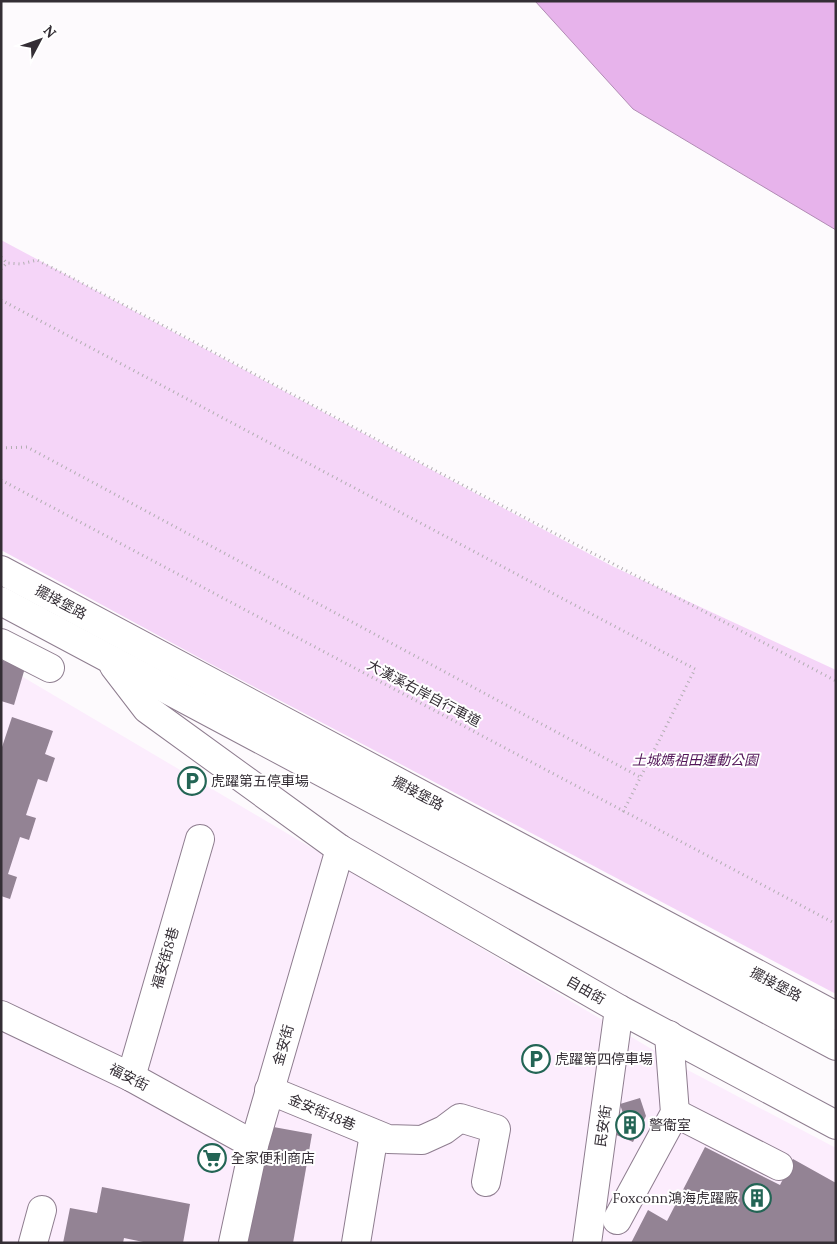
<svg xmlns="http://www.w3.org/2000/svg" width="837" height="1244" viewBox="0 0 837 1244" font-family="Lora,'Noto Sans TC',serif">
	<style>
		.built { fill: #fcedfd }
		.green { fill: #f5d5f8 }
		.water { fill: #e7b3eb; stroke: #b18bb4 }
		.building { fill: #938394 }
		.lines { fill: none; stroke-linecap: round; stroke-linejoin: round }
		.minor-casing { stroke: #8e7d8f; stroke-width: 30 }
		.path { stroke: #b2aeb2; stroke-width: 3; stroke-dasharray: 1 4; stroke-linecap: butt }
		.minor { stroke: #fff; stroke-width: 28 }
		.labels { text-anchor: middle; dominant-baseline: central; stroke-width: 4; stroke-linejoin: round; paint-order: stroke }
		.street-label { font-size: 14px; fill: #342e35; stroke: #fff }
		.park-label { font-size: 14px; font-style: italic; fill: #531659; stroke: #fff }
		.poi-label { font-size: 14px; fill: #342e35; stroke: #fff; text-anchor: start }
	</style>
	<rect width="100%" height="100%" fill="#fdfafd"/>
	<polygon class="built" points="1,664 682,1067 836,1148 836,1243 1,1243"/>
	<polygon class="green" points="1,240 612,566 836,670 836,994 209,663 1,550"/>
	<polygon class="water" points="535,1 836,1 836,230 633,109"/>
	<g class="building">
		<polygon points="1,660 25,668 14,705 1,701"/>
		<polygon points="12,717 53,731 45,754 55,758 47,782 38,779 26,815 36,818 29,840 20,837 8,874 17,877 10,899 1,896 1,750"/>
		<polygon points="640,1098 646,1116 633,1142 614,1134 623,1114 620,1104"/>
		<polygon points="268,1126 312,1134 293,1243 247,1243"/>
		<polygon points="705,1147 780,1185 793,1159 836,1183 836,1243 631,1243 648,1210 667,1221"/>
		<polygon points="102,1187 190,1204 183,1243 148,1243 124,1238 123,1243 63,1243 70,1208 97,1213"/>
	</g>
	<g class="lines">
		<defs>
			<g id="minor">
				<polyline points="1,570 836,1016"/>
				<polyline points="1,601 836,1046"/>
				<polyline points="1,643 50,668"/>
				<polyline points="114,666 147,709 340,849 619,1009 836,1125"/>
				<polyline points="1,1015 131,1077 254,1145"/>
				<polyline points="131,1077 200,839"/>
				<polyline points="269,1090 388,1139 422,1140 444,1130 460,1118 496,1129 486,1182"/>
				<polyline points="675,1113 779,1166"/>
				<polyline points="617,1220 675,1113 669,1035"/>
				<polyline points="33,1243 42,1210"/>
				<polyline points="233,1243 254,1145 340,849"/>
				<polyline points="356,1243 374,1134"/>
				<polyline points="587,1243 619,1009"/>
			</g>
		</defs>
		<use href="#minor" class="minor-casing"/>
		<g class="path">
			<path d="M1,257L7,263L21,264L37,260C161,323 283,390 406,455C549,531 693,605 836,681"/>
			<polyline points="1,269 7,263"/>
			<polyline points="1,300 695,669 623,812"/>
			<polyline points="1,448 27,447 640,777"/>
			<polyline points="1,480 836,924"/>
		</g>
		<use href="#minor" class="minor"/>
	</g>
	<defs>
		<symbol id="parking-ring" viewBox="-11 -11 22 22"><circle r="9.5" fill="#fff" stroke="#236555" stroke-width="1.5"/><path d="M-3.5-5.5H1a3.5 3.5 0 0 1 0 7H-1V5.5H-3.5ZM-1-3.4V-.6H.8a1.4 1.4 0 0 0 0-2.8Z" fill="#236555"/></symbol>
		<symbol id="building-ring" viewBox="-11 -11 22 22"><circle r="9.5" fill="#fff" stroke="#236555" stroke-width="1.5"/><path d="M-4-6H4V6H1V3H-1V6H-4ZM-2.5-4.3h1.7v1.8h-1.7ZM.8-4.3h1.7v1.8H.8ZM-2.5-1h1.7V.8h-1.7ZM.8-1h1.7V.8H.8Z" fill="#236555"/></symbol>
		<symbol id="supermarket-ring" viewBox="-11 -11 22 22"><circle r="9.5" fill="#fff" stroke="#236555" stroke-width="1.5"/><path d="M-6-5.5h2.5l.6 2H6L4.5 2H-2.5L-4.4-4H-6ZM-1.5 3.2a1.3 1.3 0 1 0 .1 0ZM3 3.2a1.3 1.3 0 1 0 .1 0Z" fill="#236555"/></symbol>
	</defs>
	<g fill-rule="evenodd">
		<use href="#parking-ring" x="176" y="765" width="32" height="32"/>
		<use href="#parking-ring" x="520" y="1043" width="32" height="32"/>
		<use href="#building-ring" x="614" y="1109" width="32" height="32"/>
		<use href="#supermarket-ring" x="196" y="1142" width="32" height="32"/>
		<use href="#building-ring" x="741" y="1182" width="32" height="32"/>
	</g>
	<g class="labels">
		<g class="street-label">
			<text transform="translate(61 602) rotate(28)">擺接堡路</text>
			<text transform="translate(424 693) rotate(28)">大漢溪右岸自行車道</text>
			<text transform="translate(418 793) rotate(28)">擺接堡路</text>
			<text transform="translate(165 958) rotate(-74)">福安街8巷</text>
			<text transform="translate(776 984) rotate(28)">擺接堡路</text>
			<text transform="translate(586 990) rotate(30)">自由街</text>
			<text transform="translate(283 1045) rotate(-74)">金安街</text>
			<text transform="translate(129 1077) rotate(27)">福安街</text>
			<text transform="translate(322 1112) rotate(23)">金安街48巷</text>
			<text transform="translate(603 1126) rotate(-82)">民安街</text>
		</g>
		<g class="park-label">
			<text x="695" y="760">土城媽祖田運動公園</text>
		</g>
		<g class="poi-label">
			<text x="211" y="781">虎躍第五停車場</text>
			<text x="555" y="1059">虎躍第四停車場</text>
			<text x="649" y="1125">警衛室</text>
			<text x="231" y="1158">全家便利商店</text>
			<text x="738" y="1198" text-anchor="end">Foxconn鴻海虎躍廠</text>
		</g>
	</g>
	<rect width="837" height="1244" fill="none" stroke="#342e35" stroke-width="5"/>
	<g transform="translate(40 40) rotate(49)" stroke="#ffffff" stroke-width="4" paint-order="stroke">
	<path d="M0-4L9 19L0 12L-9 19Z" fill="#342e35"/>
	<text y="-8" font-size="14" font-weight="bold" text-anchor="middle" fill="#342e35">N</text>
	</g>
</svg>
